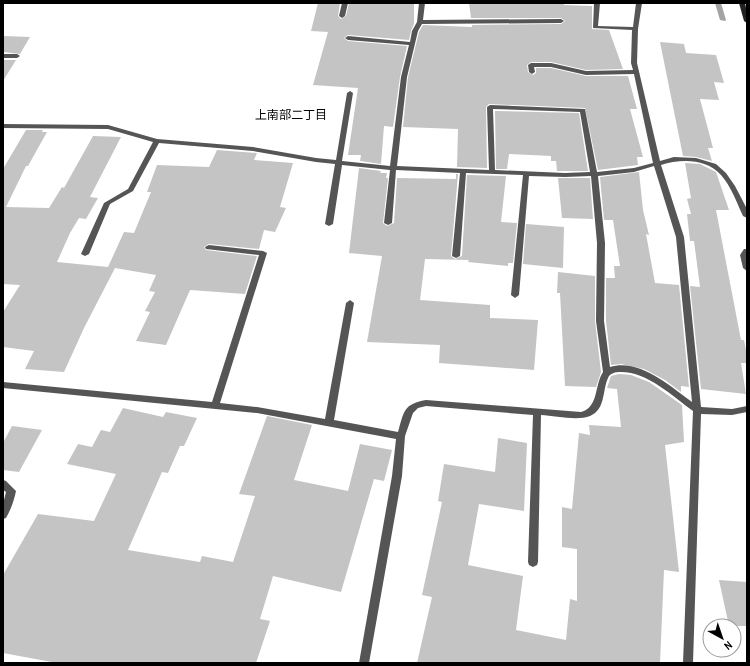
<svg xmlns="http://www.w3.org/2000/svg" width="750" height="666" viewBox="0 0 750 666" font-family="'Archivo Narrow','Noto Sans JP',sans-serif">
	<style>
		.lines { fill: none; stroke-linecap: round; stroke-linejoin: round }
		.stream { fill: #a3a3a3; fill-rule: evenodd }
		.building { fill: #c4c4c4 }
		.street { fill: #555; fill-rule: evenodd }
		.secondary { fill: #222; fill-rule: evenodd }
		.labels { text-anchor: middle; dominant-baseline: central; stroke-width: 4; stroke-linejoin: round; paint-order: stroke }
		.far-neighbourhood-label { font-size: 12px; fill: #000; stroke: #fff }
	</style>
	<rect width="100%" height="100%" fill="#fff"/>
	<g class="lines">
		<polygon class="stream" points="715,3 721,3 726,20 725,21 720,20"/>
	</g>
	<g class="building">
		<polygon points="318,3 340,3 338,16 341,19 346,16 349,3 414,3 414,24 411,31 409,40 348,35 344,38 348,41 407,46 400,77 393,127 384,126 381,164 360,161 361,155 348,155 358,88 313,85 328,32 311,31"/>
		<polygon points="469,3 564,3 564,5 592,6 592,29 609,30 623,69 586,70 551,62 531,62 527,65 528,72 533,75 536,73 536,68 551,68 586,76 628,76 637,109 630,109 643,157 637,157 638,165 598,170 585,108 489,104 486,107 487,168 457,167 458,129 403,127 408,77 419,32 423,25 472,27 472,25 561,24 565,21 561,18 471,18"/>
		<polygon points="3,36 30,37 20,54 3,52"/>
		<polygon points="660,42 684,44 686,53 716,55 724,83 714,82 719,100 700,99 713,148 708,148 712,161 696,157 683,156"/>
		<polygon points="3,60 16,60 3,81"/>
		<polygon points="495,111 579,113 588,171 557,171 556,161 551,161 551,156 509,154 507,169 496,169"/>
		<polygon points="26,130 43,130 42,132 47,132 28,166 26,166 6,207 49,208 62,187 64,188 93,136 121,137 90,197 98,198 86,219 79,218 70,233 57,262 108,267 124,232 134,233 151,192 147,192 157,165 209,167 217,150 257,153 254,160 293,163 280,207 286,208 275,232 264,230 259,249 209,244 204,247 206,250 257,256 245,294 190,290 166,345 136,341 150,312 145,311 155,292 149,291 156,275 115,268 84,328 64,372 25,369 34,351 3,347 3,312 20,285 3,284 3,169"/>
		<polygon points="685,163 700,164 716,172 729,210 716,210 741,340 744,340 747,355 747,363 741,363 746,394 701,389 690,286 700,287 694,241 690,241 687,214 691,214 687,199 691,198"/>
		<polygon points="359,168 381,171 380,173 387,173 386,178 388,178 383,223 387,226 394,223 397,178 456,179 456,174 458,174 451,256 455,259 462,256 467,175 506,176 501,222 517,223 513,263 508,263 508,266 468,262 469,260 425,259 420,300 490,305 490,318 538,320 534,370 439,363 440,345 367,342 382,256 349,253"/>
		<polygon points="639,172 643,210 649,235 646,234 655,283 679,285 689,387 681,386 681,392 665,380 644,369 621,364 611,365 606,321 606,278 615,278 614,266 620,266 613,220 604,220 600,177"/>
		<polygon points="558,178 590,178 593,219 562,218"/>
		<polygon points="526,224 564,227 563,268 523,264"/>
		<polygon points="558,272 595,276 595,321 601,372 596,387 565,386 560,293 557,293"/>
		<polygon points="619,374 631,375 649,382 682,405 684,442 665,445 679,572 664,570 660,663 417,663 432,597 422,595 442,502 438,501 444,464 495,472 498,438 527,443 524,511 479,504 468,565 523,576 516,630 566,640 570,599 577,601 577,549 562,547 562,507 572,509 579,433 590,435 589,425 621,427 617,389 607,388 611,376"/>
		<polygon points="123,408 163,417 166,412 197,418 184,446 180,446 168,473 162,472 128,550 200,562 202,556 233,562 255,496 239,494 267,416 312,425 294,480 348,491 360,444 392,450 384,481 374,479 341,592 273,576 260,619 270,621 256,663 57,663 3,653 3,575 38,514 94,521 116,474 67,464 78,444 92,447 101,430 110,432"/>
		<polygon points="12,426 42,430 19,472 3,470 3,443"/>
		<polygon points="719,580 747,582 747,626 729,626"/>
	</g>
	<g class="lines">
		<g class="street">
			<polygon points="342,3 348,3 345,16 342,18 339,16"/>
			<path d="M419,3H425L423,20L561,19L564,21L561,23L422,24L418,31L407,77L397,166L489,170L487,107L490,105L585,109L597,172L634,168L653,163L634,74L586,75L551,67H534L535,72L532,74L529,72L528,65L531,63H551L586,71L633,70L631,63L632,30L593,28L594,3H600L598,26L633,27L636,3H642L638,29L637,63L660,161L674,157L696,158L716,164L726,173L735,186L747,209V218L743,216C737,203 731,186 721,175C706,158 680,159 661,165L684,237L701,407L732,409L747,406V412L732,415L701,414L693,663H683L693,411C672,396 648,372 621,372C615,372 610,373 608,378C602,391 606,409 590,416C578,421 555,416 541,415L538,562L537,565L533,567L529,565L528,562L533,415L426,406L418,408L413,413L405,436L402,476L369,663H359L392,476L396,439L257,413L3,388V382L212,402L259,255L206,249L205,247L209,245L263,251L267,253L220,403L257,407L325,419L346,303L350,300L354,303L334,420L398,432C404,412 403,404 426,400L581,412C599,407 594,386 603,372L596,321L597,243L591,176L565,177L529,176L519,295L515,298L511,295L523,175L466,173L460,256L456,258L452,256L460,173L396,170L392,223L388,225L384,223L390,170L342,165L333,224L329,226L325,224L335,164L316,162L253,151L159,143L133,191L110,204L89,254L85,256L81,254L104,203L128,189L153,142L108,129L3,128V124L108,125L157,139L253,147L316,158L336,160L347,93L350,91L353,93L342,161L390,166L401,77L409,45L348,40L345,38L348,36L410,42L412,31L417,22ZM493,109L580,112L590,172L565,173L495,170ZM654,166L676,237L692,402C670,386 639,358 610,367L604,321L605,243L598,176L634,172Z"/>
			<polygon points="3,54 17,54 20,56 17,58 3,58"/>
			<polygon points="744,249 747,249 747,271 743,268 740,255"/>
			<path d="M3,480L6,481L16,491C14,501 11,509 6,518L3,519V504L6,492L3,490Z"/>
		</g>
		<polygon class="secondary" points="739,3 745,3 747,12 747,23 744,21"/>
	</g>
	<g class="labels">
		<g class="far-neighbourhood-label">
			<text x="291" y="115">上南部二丁目</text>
		</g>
	</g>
	<rect width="750" height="666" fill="none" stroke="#000000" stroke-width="8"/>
	<g transform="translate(722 638) rotate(140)"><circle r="19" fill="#ffffff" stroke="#999999"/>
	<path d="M0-3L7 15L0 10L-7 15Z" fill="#000000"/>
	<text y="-6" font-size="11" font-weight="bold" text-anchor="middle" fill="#000000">N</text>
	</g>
</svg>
